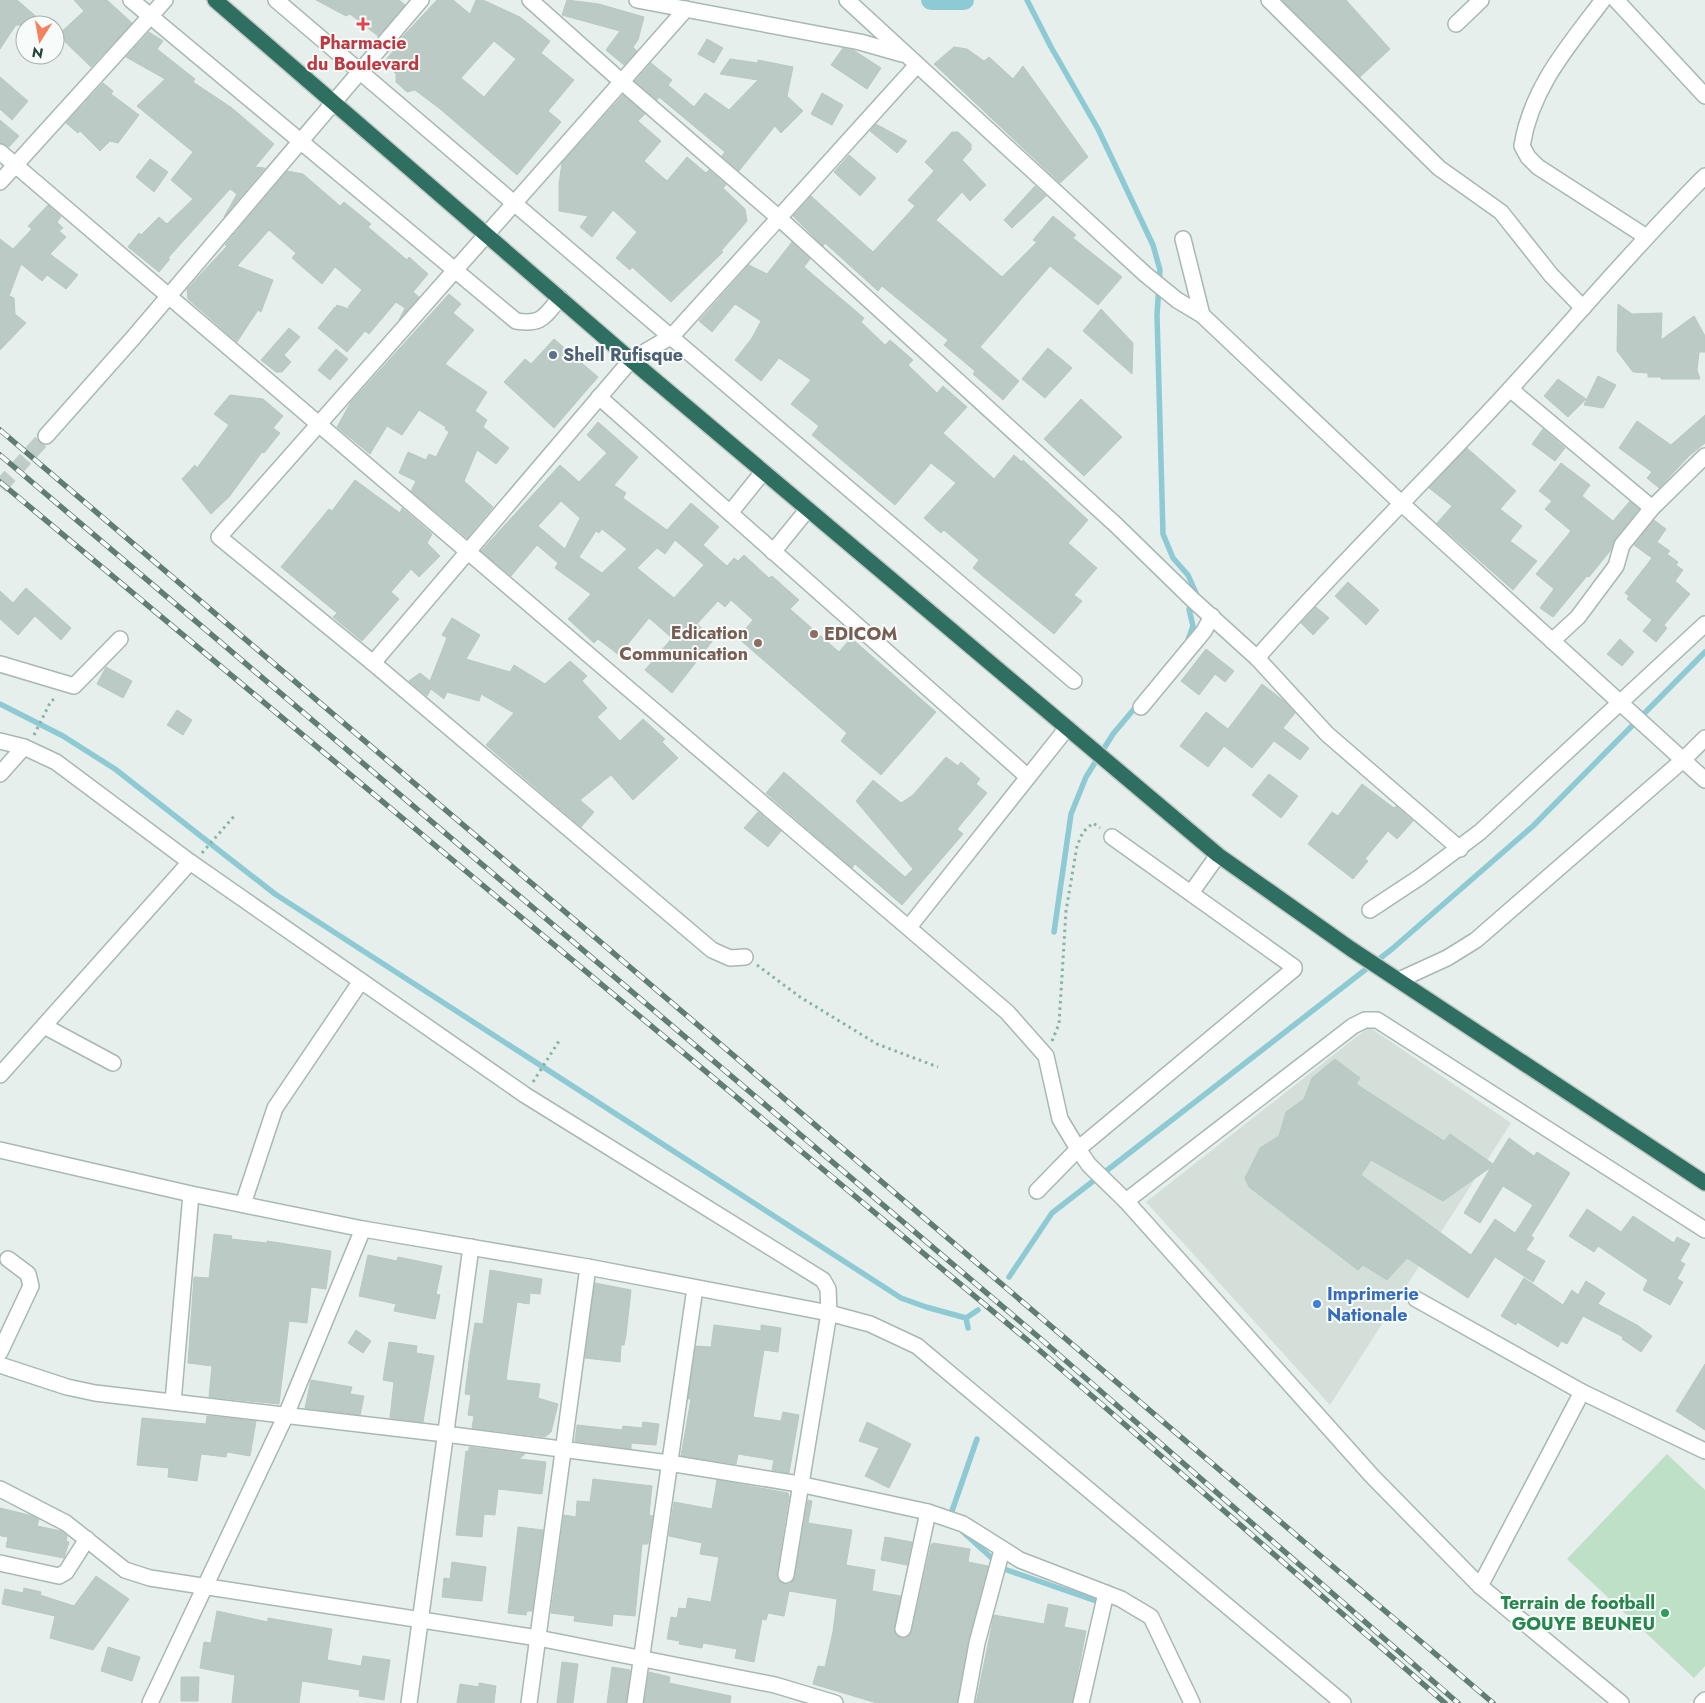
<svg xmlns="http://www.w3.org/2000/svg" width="1705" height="1703" viewBox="0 0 1705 1703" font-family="Jost,sans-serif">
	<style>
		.built { fill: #d4dfda }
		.green { fill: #bee0c7 }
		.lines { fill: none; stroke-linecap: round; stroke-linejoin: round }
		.stream { stroke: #8dcad4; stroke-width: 5.5 }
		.canal { stroke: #8dcad4; stroke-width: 20 }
		.building { fill: #bbcac4; stroke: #b8c9c2; fill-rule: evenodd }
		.minor-tunnel { stroke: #bfccc8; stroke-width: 15; stroke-dasharray: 15 8; stroke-linecap: butt }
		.minor-casing { stroke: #a8b8b2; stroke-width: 18 }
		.highway-casing { stroke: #c2cac8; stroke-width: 18 }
		.path { stroke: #85b3a5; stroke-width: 3; stroke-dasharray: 2.5 4; stroke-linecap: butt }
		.minor { stroke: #fff; stroke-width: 15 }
		.highway { stroke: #2e6f62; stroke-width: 15 }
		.rail-casing { stroke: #5f7d75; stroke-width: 5.5 }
		.rail { stroke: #f7fbf9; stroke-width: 4; stroke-dasharray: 11; stroke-linecap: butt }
		.health-dot { fill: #e0444e; stroke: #f7fbf9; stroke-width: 2 }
		.service-dot { fill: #5c6f8a; stroke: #f7fbf9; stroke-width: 2 }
		.education-dot { fill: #8d6e63; stroke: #f7fbf9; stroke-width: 2 }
		.shop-dot { fill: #3f7fe0; stroke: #f7fbf9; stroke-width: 2 }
		.leisure-dot { fill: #2e9e5b; stroke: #f7fbf9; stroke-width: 2 }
		.labels { text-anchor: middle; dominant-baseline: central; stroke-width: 4; stroke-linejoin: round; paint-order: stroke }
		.health-label { font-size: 18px; font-weight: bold; fill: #be3a42; stroke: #f7fbf9 }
		.service-label { font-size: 18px; font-weight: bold; fill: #4e5e75; stroke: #f7fbf9; text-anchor: start }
		.education-label { font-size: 18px; font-weight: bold; fill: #785e54; stroke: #f7fbf9; text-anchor: end }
		.shop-label { font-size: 18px; font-weight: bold; fill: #366cbe; stroke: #f7fbf9; text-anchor: start }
		.leisure-label { font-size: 18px; font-weight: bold; fill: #27864d; stroke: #f7fbf9; text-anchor: end }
	</style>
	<rect width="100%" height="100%" fill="#e6efeb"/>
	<polygon class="built" points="1369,1027 1511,1123 1330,1405 1146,1202"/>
	<polygon class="green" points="1667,1454 1705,1490 1705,1666 1694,1678 1567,1559"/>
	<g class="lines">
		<g class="stream">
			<polyline points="1027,0 1051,47 1098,129 1153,245 1160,270 1157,315 1163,534 1173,558 1188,575 1196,593 1189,609 1193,626 1187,643"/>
			<polyline points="0,704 63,736 115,769 275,894 901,1298 926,1307 966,1318 978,1310"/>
			<polyline points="1054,932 1071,814 1086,777 1113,734 1139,703"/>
			<polyline points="1009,1277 1052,1213 1392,949 1533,826 1705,652"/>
			<polyline points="966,1318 968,1328"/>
			<polyline points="952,1520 952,1511 977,1439"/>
			<polyline points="963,1532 1004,1569 1099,1602 1101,1605"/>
		</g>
		<polyline class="canal" points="931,0 964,0"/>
	</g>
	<g class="building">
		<polygon points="0,0 17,0 46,25 16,25 0,49"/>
		<polygon points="74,0 107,0 132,23 91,67 58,35 84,11"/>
		<polygon points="316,0 399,0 405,5 378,36 350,14 346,16"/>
		<path d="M437,0H453L470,14L476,0H483L520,17L550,41L541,53L574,80L548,111L561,122L517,175L439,108L415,90L407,92L396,82V74L384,62L394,50L392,48ZM494,41L516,59L484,97L461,78Z"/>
		<polygon points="567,0 599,4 644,17 638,40 633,47 637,51 624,65 606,50 620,31 562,15"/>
		<polygon points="1282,0 1346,0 1390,49 1360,77"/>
		<polygon points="149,32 163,41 157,49 195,79 193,82 232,108 274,144 255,167 265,168 224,217 237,194 230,189 168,258 170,259 159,272 128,247 139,233 141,235 159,217 167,224 193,199 171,180 193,152 137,106 165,79 126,57"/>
		<polygon points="707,39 723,48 714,63 698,54"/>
		<polygon points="954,47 967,49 984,61 989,57 1013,79 1023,66 1088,157 1060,183 934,64"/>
		<polygon points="843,48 855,51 881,68 867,89 831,65"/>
		<polygon points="730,59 758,63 758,60 793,67 787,96 803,111 781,133 775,126 739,171 722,156 725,152 659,97 657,100 635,81 651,63 672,80 668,85 694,107 705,93 729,110 758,80 720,74"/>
		<polygon points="0,77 28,101 12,120 0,109"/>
		<polygon points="103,83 113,91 111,94 139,115 118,143 110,141 100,151 80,131 78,133 66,123"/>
		<polygon points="822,93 843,105 832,125 811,114"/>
		<polygon points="623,95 645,114 638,121 661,141 644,161 667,181 687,157 706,173 709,170 726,185 723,188 745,209 747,221 721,251 723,252 671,302 632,267 630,270 616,258 637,232 613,210 592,237 580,227 588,216 559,211 559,184 562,163"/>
		<polygon points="0,120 19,136 9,147 0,143"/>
		<polygon points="876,124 907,141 897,153 870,131"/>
		<polygon points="952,132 958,132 971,144 971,150 962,160 986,185 970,201 962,192 936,220 1002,277 1037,242 1033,240 1053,216 1076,235 1073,238 1122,277 1098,305 1050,266 980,347 1019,381 1003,400 973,374 975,371 944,345 948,340 882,286 878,291 825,243 823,246 793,216 811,196 873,252 915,206 908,200 934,171 925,162"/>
		<polygon points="849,155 876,178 860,196 834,172"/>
		<polygon points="150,159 168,172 154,192 136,177"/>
		<polygon points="287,171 303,174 340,206 344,202 371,224 368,227 407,260 409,257 428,274 413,292 419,297 399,320 405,308 396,302 369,334 365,331 347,352 318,328 335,307 343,313 336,307 337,305 352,310 348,307 362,290 335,267 322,284 292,258 296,253 269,230 237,266 273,280 261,312 258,310 237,342 188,299 187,289 227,246 225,245"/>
		<polygon points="1035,186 1046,196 1012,228 1004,220"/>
		<polygon points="48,205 61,217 57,222 63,228 59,231 66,237 50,254 78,275 66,289 47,275 42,281 21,264 9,296 14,298 15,314 26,323 0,350 0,239 13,249 32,229 28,226"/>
		<polygon points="792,242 810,259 804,267 864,318 861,322 885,345 890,340 913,360 908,365 937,393 943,386 967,407 943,433 994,479 1014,455 1022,462 1023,460 1088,520 1068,543 1097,568 1074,595 1082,601 1054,634 973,568 979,560 944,530 941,533 924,518 956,483 931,463 895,505 812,435 819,426 791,404 811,380 779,358 761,381 735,360 752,338 761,321 735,304 712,332 699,321 749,265 767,274"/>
		<polygon points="449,294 461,304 453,313 474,330 445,364 487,392 475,411 487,420 483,427 509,448 496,464 477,450 464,481 493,507 467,538 411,491 416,481 399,473 408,452 426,460 429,454 436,457 449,432 445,429 446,427 419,410 402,435 387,426 370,454 337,427 351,402"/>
		<polygon points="1618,304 1632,314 1662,313 1661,340 1694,316 1705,336 1705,352 1699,352 1697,370 1700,379 1661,379 1661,377 1648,377 1648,373 1633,372 1617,351"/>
		<polygon points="1101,309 1133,343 1132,374 1083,331"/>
		<polygon points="289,328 300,337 284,355 291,362 282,372 276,372 261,360"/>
		<polygon points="554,339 598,377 554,428 504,382 525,359 531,364"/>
		<polygon points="1048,348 1072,368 1045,398 1022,379"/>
		<polygon points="336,349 348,359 330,380 318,370"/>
		<polygon points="1598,376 1616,385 1603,408 1584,405"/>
		<polygon points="1558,379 1586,399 1568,417 1544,396"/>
		<polygon points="230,395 263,399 283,416 273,428 280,433 264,453 262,452 229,497 211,514 182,479 195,465 197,468 229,425 214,414"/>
		<polygon points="1081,399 1122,437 1084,476 1044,439"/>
		<polygon points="1705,415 1705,443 1689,456 1659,488 1647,478 1652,472 1619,448 1637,421 1671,445"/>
		<path d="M598,422L638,457L614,485L626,493L623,498L667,530L691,503L719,527L703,545L727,566L734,558L738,561L744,555L769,578L772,576L799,600L790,609L839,652L851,638L936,712L881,775L841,741L847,733L738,638L753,620L731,600L725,607L718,601L697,624L714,639L672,693L645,670L672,638L649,618L619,655L598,639L594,643L568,619L591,594L555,568L558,563L537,545L511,576L481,551L560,465L579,482L607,453L587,435ZM561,501L580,518L565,549L538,526ZM602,529L627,549L602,573L579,557L596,531L599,533ZM675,540L704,565L674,598L637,568L657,548L665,554Z"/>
		<polygon points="1543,429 1565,448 1555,461 1532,444"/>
		<polygon points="1467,448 1516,491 1500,509 1522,526 1510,541 1537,561 1513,590 1437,523 1452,506 1429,488"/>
		<polygon points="1561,463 1590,485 1582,496 1613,521 1630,501 1639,509 1615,539 1610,551 1589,577 1587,576 1553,617 1540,608 1554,589 1536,574 1571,531 1545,509 1552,501 1539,491"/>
		<polygon points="355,480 400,513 402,508 432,534 427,543 440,556 419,577 411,569 391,592 399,599 362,641 333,617 337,613 281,567 329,509 332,511"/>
		<polygon points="1654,520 1666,529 1657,542 1670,551 1667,554 1678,562 1676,565 1683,570 1675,581 1690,594 1664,625 1667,628 1656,642 1643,631 1652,620 1627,599 1629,596 1625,593 1652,558 1634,545"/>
		<polygon points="1348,582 1379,610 1366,625 1335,596"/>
		<polygon points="26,588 71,628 61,640 35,616 18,635 0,619 0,591 13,603"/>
		<polygon points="1316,607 1329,618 1313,635 1301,623"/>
		<polygon points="452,618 480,635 466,659 510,672 514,665 545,684 570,661 587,676 582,681 607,708 597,717 620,741 643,719 665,739 662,742 678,758 633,800 611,775 580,800 594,812 581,827 486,745 514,713 481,694 479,701 447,692 444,699 431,689 427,696 409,681 420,673 430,681 447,638 442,635"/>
		<polygon points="1620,639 1634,652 1622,666 1607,654"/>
		<polygon points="1206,649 1234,671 1225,682 1215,674 1199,695 1181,681"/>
		<polygon points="106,667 132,681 123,698 97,684"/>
		<polygon points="1262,684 1284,701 1295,713 1283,728 1309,748 1300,760 1274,741 1252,768 1224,746 1208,767 1180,746 1206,712 1228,729"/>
		<polygon points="177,710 192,720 183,735 167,725"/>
		<polygon points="946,757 958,766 961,762 980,779 976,784 987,793 957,829 963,834 902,905 855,864 852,868 766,793 784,772 905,877 913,869 856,801 873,780 901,803 913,795"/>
		<polygon points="1269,774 1298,796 1281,818 1252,795"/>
		<polygon points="1362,784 1394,808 1396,806 1413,821 1397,839 1388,831 1365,859 1368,861 1353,879 1308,844 1332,812 1338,816"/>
		<polygon points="758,812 781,831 768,847 744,828"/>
		<path d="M1335,1059L1360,1078L1356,1084L1444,1141L1450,1134L1493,1164L1509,1138L1534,1156L1537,1152L1570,1173L1531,1236L1534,1238L1526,1250L1545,1261L1533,1282L1495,1257L1468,1298L1407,1258L1387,1280L1363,1265L1358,1270L1249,1187L1245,1178L1260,1148L1279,1136L1286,1112L1304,1099L1312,1078ZM1371,1160L1443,1201L1491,1167L1464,1213L1480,1223L1503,1186L1533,1205L1515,1233L1495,1219L1471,1255L1361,1175Z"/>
		<polygon points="1587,1209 1621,1232 1633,1216 1674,1243 1677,1237 1690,1244 1680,1261 1685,1264 1677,1279 1683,1282 1670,1305 1643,1290 1648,1280 1598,1246 1594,1252 1569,1236"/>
		<polygon points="214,1234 232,1236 231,1239 267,1243 267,1241 331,1251 326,1289 311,1287 307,1323 289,1321 279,1404 209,1397 212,1366 188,1363 194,1277 209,1278"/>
		<polygon points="368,1255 397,1261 398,1257 442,1266 436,1294 440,1295 435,1319 394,1311 396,1304 359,1296"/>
		<polygon points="490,1270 542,1279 540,1294 530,1293 529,1304 517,1302 506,1380 540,1384 538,1398 558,1404 551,1432 545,1437 472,1428 474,1416 468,1415 471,1395 465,1394 469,1361 475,1323 483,1324"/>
		<polygon points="1524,1278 1563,1305 1572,1290 1578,1295 1586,1281 1605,1293 1598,1304 1637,1325 1652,1336 1641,1352 1622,1339 1623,1337 1583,1316 1567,1344 1561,1341 1558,1347 1517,1322 1516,1325 1501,1316"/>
		<polygon points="595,1283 631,1290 626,1335 624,1345 621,1345 620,1362 585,1358"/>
		<polygon points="714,1325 761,1331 761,1325 781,1328 778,1352 764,1350 753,1417 781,1421 783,1412 799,1415 789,1473 772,1470 774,1460 738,1454 736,1464 681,1456 691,1399 688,1399 696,1346 711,1347"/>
		<polygon points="356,1330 371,1341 363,1353 348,1343"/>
		<polygon points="389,1342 417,1346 416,1353 434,1356 423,1422 390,1418 394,1382 383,1380"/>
		<polygon points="1705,1364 1705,1430 1676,1411"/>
		<polygon points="311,1380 352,1387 350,1394 364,1396 360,1415 305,1408"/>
		<polygon points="207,1416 256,1421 250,1456 227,1452 226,1457 201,1454 197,1481 168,1477 169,1468 137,1465 142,1418 206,1424"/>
		<polygon points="643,1422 659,1424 656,1445 631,1443 631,1449 575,1441 577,1425 622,1430 623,1426 642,1428"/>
		<polygon points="867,1422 911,1444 889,1488 865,1476 879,1448 859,1441"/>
		<polygon points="469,1447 525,1454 519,1459 546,1462 542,1494 498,1489 495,1515 484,1514 482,1537 456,1535 466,1451 469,1451"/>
		<polygon points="593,1479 652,1486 649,1515 653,1516 648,1544 642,1544 635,1616 613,1614 612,1626 574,1621 575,1616 551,1613 564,1515 576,1517 577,1501 590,1502"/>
		<polygon points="717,1480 788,1493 789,1496 777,1573 777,1579 784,1584 790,1584 795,1577 808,1500 812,1501 808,1523 852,1530 846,1565 875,1570 872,1591 901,1596 894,1628 896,1636 901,1638 906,1638 912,1631 931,1545 933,1543 970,1549 968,1562 988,1566 968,1641 957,1703 877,1703 813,1684 818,1666 825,1667 833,1632 837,1599 789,1591 784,1616 768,1613 766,1620 762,1619 754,1662 735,1658 737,1649 703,1643 702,1648 679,1644 680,1641 667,1639 671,1617 677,1618 679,1608 686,1609 688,1598 711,1602 719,1557 700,1554 702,1543 669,1536 674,1502 712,1509"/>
		<polygon points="0,1508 29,1515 39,1519 37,1526 61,1531 67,1536 66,1541 69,1542 64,1558 6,1547 8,1537 1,1536 0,1533"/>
		<polygon points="518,1527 543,1530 532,1611 527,1611 526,1615 508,1613"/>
		<polygon points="885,1537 912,1542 907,1565 881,1560"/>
		<polygon points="452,1562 486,1567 482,1601 442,1597 444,1578 450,1579"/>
		<polygon points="96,1576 129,1599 93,1650 50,1638 55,1616 2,1604 5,1589 23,1593 24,1588 41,1592 40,1595 74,1606"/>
		<polygon points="1048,1604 1068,1608 1064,1627 1086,1631 1072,1703 976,1703 994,1615 1044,1624"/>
		<polygon points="217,1611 268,1622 268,1618 332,1629 327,1660 361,1666 363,1656 390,1660 384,1700 359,1696 360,1690 302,1681 299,1703 232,1703 235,1675 200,1668 204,1642 211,1643"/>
		<polygon points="108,1647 140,1657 132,1681 101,1671"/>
		<polygon points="562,1662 578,1664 573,1703 557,1703"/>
		<polygon points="612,1667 630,1670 626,1703 607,1703"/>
		<polygon points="649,1672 670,1677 669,1683 731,1696 730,1703 644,1703"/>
		<polygon points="181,1677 199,1677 198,1701 181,1701"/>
		<polygon points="479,1683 496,1686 494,1703 457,1703 460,1684 479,1687"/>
	</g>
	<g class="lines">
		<polyline class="minor-tunnel" points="0,487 46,436"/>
		<defs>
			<g id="minor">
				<path d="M131,0L516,321C542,325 544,317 560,298"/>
				<polyline points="276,0 1074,681"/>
				<polyline points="530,0 622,82 779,218 1116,525 1193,600 1257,658 1327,734 1460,849"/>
				<polyline points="637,0 860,42 902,54"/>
				<polyline points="847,0 1145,274 1177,300 1202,315 1401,503 1705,780"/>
				<polyline points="1269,0 1439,168 1501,212 1551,275 1583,308"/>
				<path d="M1603,0C1569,45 1531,88 1522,146L1528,157L1538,167L1645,236"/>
				<polyline points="1616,0 1705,96"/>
				<polyline points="686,9 219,537 373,663 712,950 730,958 745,957"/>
				<polyline points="1456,24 1481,0"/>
				<polyline points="0,152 1007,1012 1046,1056 1060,1119 1078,1149 1089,1165 1126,1201"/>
				<polyline points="0,182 165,0"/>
				<polyline points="1183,239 1202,315"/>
				<polyline points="1510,389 1652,508"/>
				<polyline points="599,397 1028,777"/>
				<polyline points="46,436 133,338 421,0"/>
				<polyline points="730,513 763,472"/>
				<polyline points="773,552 807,510"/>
				<polyline points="1552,641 1578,617 1616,566 1622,545 1652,508 1705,456"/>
				<path d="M1257,658C1338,565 1428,479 1511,388C1576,317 1637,244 1705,176"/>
				<polyline points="373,663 631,360 672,336 917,65"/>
				<polyline points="0,664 74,686 120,639"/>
				<polyline points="1141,707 1204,631 1212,616"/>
				<polyline points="0,741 24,747 56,762 190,862 525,1095 823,1280 828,1289 829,1313 786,1575"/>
				<polyline points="0,774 24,747"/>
				<polyline points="1191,893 1218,855"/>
				<polyline points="1370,910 1420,877 1480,832 1705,624"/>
				<polyline points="909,927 1067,728"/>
				<polyline points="1399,980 1447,958 1476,940 1683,760 1705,738"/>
				<polyline points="44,1026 113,1063"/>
				<polyline points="0,1075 190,862"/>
				<polyline points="0,1150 191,1194 363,1229 588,1267 829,1313 870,1324 917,1346 1343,1703"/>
				<polyline points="1037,1191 1078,1149 1294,969 1294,967 1112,837"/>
				<polyline points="243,1204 275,1108 361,981"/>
				<polyline points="1416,1299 1582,1392 1705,1451"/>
				<polyline points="0,1352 31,1286 28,1274 8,1259"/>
				<polyline points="0,1365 67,1387 95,1393 445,1434 669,1463 799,1484 928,1512 963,1524 1020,1560 1121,1599 1151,1617 1192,1703"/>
				<polyline points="173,1402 191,1194"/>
				<polyline points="0,1489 66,1523 125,1570 150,1578 538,1638 775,1685 835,1703"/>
				<polyline points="0,1563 59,1576 66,1572 87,1539"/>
				<polyline points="1480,1586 1582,1392"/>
				<polyline points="903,1629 928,1512"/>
				<polyline points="150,1703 286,1415 363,1229"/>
				<polyline points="409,1703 471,1247"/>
				<polyline points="529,1703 588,1267"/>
				<polyline points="635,1703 695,1288"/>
				<polyline points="966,1703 977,1643 1002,1550"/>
				<polyline points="1081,1703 1106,1593"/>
				<polyline points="1621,1703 1480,1586 1372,1476 1126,1201 1353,1026 1365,1020 1377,1020 1705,1230"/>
				<polyline points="1702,1703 1705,1700"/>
			</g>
			<polyline id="highway" points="215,0 631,360 1218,855 1351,949 1705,1183"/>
		</defs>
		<use href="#minor" class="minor-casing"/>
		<use href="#highway" class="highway-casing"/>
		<g class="path">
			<polyline points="34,735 51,701 56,698"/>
			<polyline points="202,853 236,814"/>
			<polyline points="757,965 800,997 877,1044 938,1067"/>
			<polyline points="1052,1041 1059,1024 1066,911 1077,846 1083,832 1093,823 1100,828"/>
			<polyline points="533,1082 559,1041"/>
		</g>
		<use href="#minor" class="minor"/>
		<use href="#highway" class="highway"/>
		<defs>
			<g id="rail">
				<polyline points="0,430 1493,1703"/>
				<polyline points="0,455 1042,1340 1458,1703"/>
				<polyline points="0,482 1038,1349 1445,1703"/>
			</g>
		</defs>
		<use href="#rail" class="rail-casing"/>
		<use href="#rail" class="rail"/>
	</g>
	<path class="health-dot" d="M360.5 16.5h5v5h5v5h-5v5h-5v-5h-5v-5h5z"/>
	<circle class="service-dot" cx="553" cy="355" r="5"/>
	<g class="education-dot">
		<circle cx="814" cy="634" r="5"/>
		<circle cx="758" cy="643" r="5"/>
	</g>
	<circle class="shop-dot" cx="1317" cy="1304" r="5"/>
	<circle class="leisure-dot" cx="1665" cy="1613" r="5"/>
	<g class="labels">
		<g class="health-label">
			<text x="363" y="43">Pharmacie<tspan x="363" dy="21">du Boulevard</tspan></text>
		</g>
		<g class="service-label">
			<text x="563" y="355">Shell Rufisque</text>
		</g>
		<g class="education-label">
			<text x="748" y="633">Edication<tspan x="748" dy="21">Communication</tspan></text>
			<text x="824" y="634" text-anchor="start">EDICOM</text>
		</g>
		<g class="shop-label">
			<text x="1327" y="1294">Imprimerie<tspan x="1327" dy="21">Nationale</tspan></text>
		</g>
		<g class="leisure-label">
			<text x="1655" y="1603">Terrain de football<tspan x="1655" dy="21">GOUYE BEUNEU</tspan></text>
		</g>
	</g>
	<g transform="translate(40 40) rotate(191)"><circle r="24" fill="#f7fbf9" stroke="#a3b1ad"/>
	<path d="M0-4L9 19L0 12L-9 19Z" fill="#f5825e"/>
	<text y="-8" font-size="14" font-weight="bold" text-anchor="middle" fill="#24423a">N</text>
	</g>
</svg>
